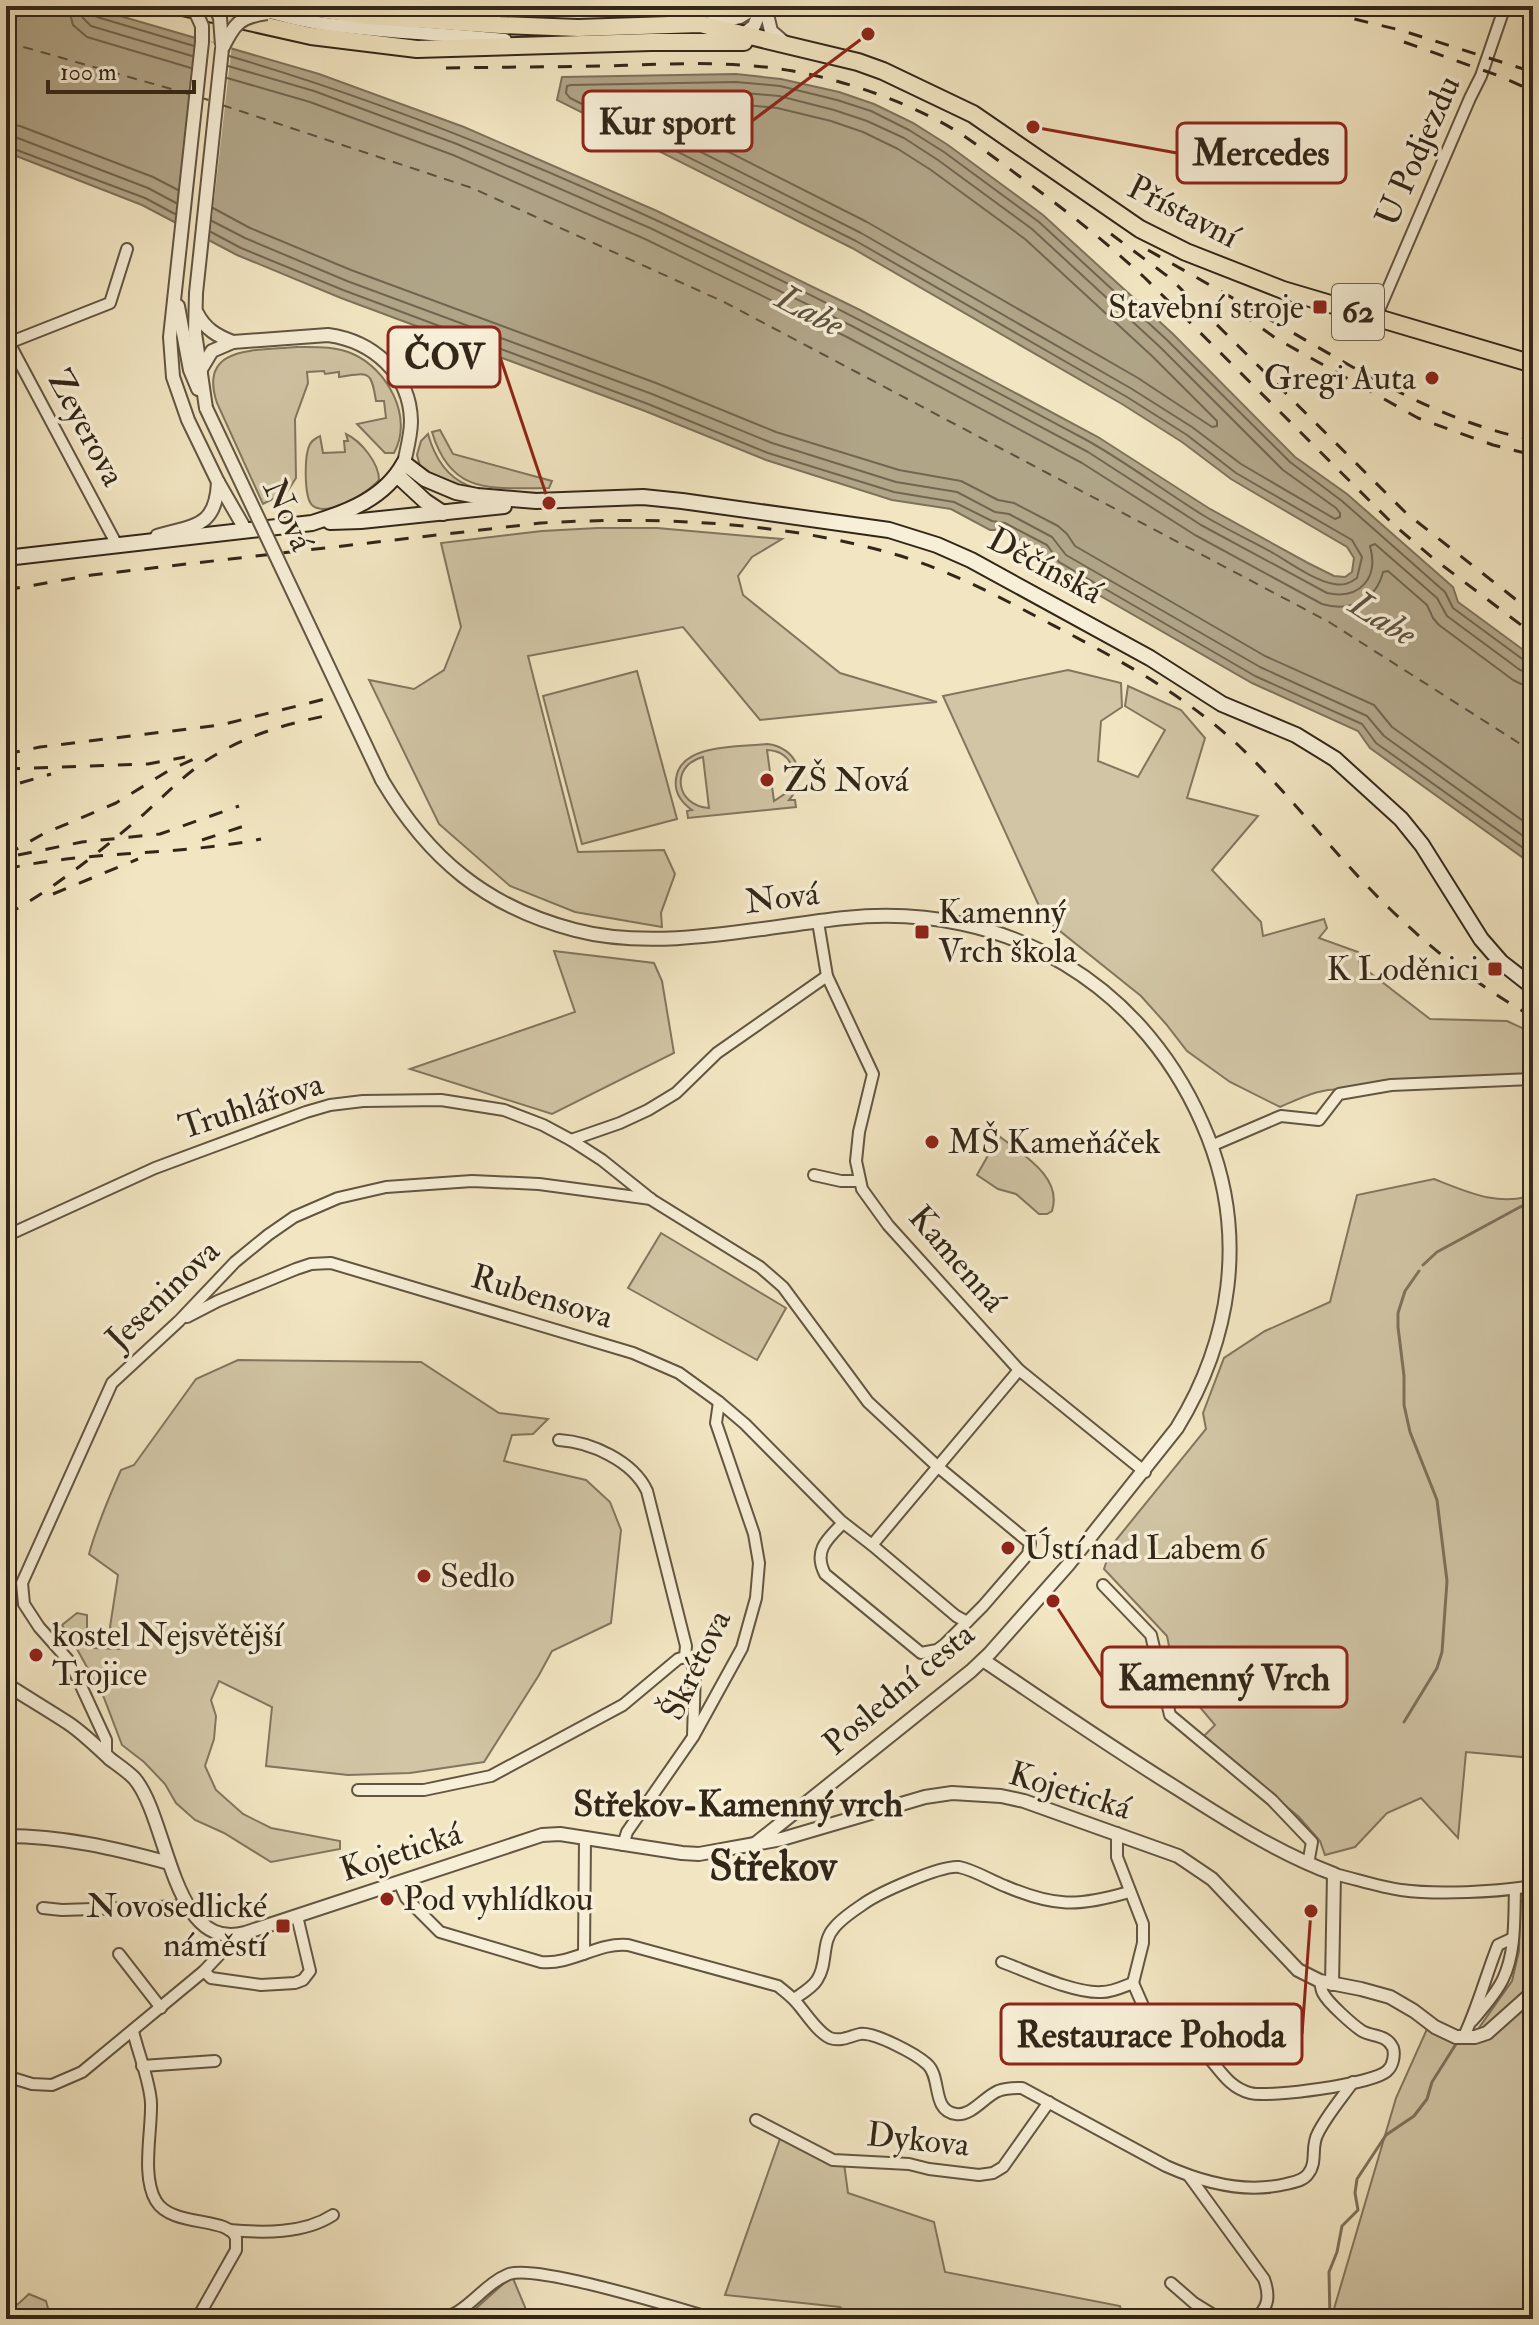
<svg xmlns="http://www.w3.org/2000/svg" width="1539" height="2325" viewBox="0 0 1539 2325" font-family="'IM FELL Double Pica',serif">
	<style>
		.green { fill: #d1c5a5; stroke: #82765e; stroke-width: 2; fill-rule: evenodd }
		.water { fill: #b1a588; stroke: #7e725b; stroke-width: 2 }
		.pier { fill: #f2e6c2 }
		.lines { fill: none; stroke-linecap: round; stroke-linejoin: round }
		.shore { stroke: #726650; stroke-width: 2 }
		.stream { stroke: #7e725b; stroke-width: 3 }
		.ferry { stroke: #5e523f; stroke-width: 2; stroke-dasharray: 10 8; stroke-linecap: butt }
		.minor-casing { stroke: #625642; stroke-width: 14 }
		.tertiary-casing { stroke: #625642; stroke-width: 16 }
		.secondary-casing { stroke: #322618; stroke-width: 18 }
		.primary-casing { stroke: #322618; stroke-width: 20 }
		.minor { stroke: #f7efd7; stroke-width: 10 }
		.tertiary { stroke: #f7efd7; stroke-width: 12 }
		.secondary { stroke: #f7efd7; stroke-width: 14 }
		.primary { stroke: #f2e6c2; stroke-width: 16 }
		.rail { stroke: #322618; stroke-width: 3; stroke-dasharray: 14 14; stroke-linecap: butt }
		.tertiary-bridge-casing { stroke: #625642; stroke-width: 16; stroke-linecap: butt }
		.tertiary-bridge { stroke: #f7efd7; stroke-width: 12 }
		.poi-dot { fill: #8f2418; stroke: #f7efd7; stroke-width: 3 }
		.labels { text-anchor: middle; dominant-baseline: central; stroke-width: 7; stroke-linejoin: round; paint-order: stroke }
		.shield { fill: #f7efd7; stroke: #6d6251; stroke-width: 2 }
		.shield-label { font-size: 32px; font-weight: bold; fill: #322618 }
		.street-label { font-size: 34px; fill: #322618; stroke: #f7efd7 }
		.poi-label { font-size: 34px; fill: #322618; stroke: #f7efd7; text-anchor: start }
		.water-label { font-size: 36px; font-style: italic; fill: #5e523f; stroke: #f7efd7 }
		.neighbourhood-label { font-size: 36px; font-weight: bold; fill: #322618; stroke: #f7efd7 }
		.district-label { font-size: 42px; font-weight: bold; fill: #322618; stroke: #f7efd7 }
		.leader { fill: none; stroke: #8f2418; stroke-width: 3 }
		.callout-dot { fill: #8f2418; stroke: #f7efd7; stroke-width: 3 }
		.callout { fill: #f7efd7; stroke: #8f2418; stroke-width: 3 }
		.callout-label { font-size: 36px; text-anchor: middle; font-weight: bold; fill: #322618 }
	</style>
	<rect width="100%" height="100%" fill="#f2e6c2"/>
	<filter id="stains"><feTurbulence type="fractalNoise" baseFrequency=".0025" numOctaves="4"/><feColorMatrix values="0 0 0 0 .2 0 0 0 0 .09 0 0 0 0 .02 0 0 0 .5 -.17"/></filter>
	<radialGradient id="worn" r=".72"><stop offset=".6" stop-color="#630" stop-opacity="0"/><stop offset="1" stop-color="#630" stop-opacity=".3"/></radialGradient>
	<g class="green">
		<path d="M297,347C316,347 335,346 353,354C387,369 414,417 394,453H385L357,424L386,418L384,401H376C371,369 369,373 339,377V372L325,374L324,371L307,372L308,383L295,419L296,478L287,492L263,504L217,403C197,344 258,351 297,347Z"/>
		<path d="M440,430L453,454L552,481L549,488C492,488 451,496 432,432Z"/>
		<path d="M346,434C361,441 379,463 379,480C369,492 327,519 312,505C304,497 304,455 310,444C313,439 315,439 320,436L323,453L345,452L344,441H348Z"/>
		<path d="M428,434C446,498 490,492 545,493L542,494L471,492L441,481L420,466L417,455L421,441Z"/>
		<polygon points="598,528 657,528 782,539 752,557 738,576 743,595 840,673 937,702 760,720 683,627 528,656 578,852 664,850 675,874 661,913 662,927 575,912 510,886 439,824 369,680 414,689 444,670 461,627 441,543 542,531"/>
		<path d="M1068,670L1121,683L1122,707L1101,721L1098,761L1138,777L1165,730L1125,706L1128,686L1181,710L1205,738L1187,798L1258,816L1212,870L1261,922L1263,936L1324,919L1327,928L1319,938L1358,952L1360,965L1430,1019L1507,1021L1533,1033V1076L1349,1090C1324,1086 1303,1097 1280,1107L1230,1082L1187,1051L1166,1024L1141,996L1045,919L943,696Z"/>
		<polygon points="637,671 677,819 582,844 543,696"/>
		<path d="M767,744C797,747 809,778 789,800H795L796,807L688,818L687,811L692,810C682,803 674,793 676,779C680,743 740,747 767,744ZM767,750C790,751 800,772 789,791L774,801ZM703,757L709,808C675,806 670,765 703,757Z"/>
		<polygon points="554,951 654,963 662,981 674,1053 552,1114 410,1069 575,1012"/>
		<path d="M999,1136C1022,1154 1063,1177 1052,1211L1047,1214H1039L1016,1194L998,1189L977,1175Z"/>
		<path d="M1434,1179C1467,1192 1499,1207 1533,1195V1758L1466,1752L1458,1838L1421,1798L1387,1813L1355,1847L1325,1855L1320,1841L1299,1817L1203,1737L1215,1725L1199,1706H1192V1705L1197,1703L1201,1698L1192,1657L1172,1661L1167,1636L1104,1569L1112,1545L1206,1429L1203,1413L1224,1358L1265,1331L1330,1302L1357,1195Z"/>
		<polygon points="661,1233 786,1308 757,1360 628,1288"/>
		<path d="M238,1360L421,1362L499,1413L548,1419L533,1434L512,1435L504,1461L586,1480L610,1502L621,1530L611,1623L552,1651L539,1675L484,1762L410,1773L348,1775L266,1766L272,1707L219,1681L211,1700L216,1716L214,1739L205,1766L216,1790L243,1814L271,1828L340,1841V1849L271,1862L224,1833L195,1820L176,1803L165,1784L144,1762L122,1745L104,1698L72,1640L62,1625L77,1613L87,1615V1631L93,1648L122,1649L110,1627L118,1575L89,1554C97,1525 109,1497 121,1470L134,1465L196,1379Z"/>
		<path d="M1533,1894V2319H1331L1396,2098L1427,2029C1441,2037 1453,2043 1469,2042L1512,1981L1519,1951L1520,1902Z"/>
		<polygon points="782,2133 844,2163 848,2193 934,2222 945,2272 1120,2306 1123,2319 853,2319 840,2307 725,2295"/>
		<polygon points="512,2276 530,2319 464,2319"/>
		<polygon points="29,2294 46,2301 49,2312 60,2319 6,2319 6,2303 17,2305"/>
	</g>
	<polygon class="water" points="6,6 86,6 319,74 464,127 657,211 860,310 1098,437 1210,509 1308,563 1334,576 1345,577 1352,572 1354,558 1347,547 1231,479 1182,442 1122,404 852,248 557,100 562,77 736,74 781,79 839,92 874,104 913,123 948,145 1043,215 1173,334 1295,457 1347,494 1453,587 1458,602 1533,657 1533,865 1370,748 1358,731 1252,683 1052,568 1043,552 1001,530 990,530 951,509 892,500 766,460 645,411 341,298 237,255 142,205 6,152"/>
	<polygon class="pier" points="197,34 211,38 211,42 215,43 216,39 232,44 209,245 175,227"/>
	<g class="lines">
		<g class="shore">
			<polyline points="68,6 73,25 87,37 191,68"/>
			<polyline points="80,6 83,18 91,26 192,56"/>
			<polyline points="90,6 91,13 97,17 194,46"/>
			<path d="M229,56C528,143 805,289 1079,436C1123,459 1163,491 1206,517C1228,530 1251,541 1273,553C1290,563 1315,581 1334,584C1344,586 1350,583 1357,578L1362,557L1352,540L1236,473L1187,435L1127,397L856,241L570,98L566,93L567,86L571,85L736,82L780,86L837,100L871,111L909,130L944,152L1039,222L1167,340L1290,462L1342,501L1445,592L1453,608L1525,661L1533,663"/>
			<path d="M228,66L314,91L457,144L650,228L852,326L1088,452L1201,525L1327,593C1360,600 1379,578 1370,546L1375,544L1437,598L1447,616L1520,670L1533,673"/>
			<path d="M227,78L310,102L453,155L645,239L847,337L1082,463L1195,535L1322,604C1349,612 1376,601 1383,572L1388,571L1427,605L1433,618L1439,625L1513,680L1521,684L1533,685"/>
			<polygon points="683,92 735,92 779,96 834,110 867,121 904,138 938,160 1032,229 1160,347 1283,470 1336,508 1340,513 1340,517 1335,519 1241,464 1192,427 1132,389 861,233 600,101 598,98 602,94"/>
			<polygon points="735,104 777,108 831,121 863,132 898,149 931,170 1025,239 1152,356 1217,421 1217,426 1212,427 1138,378 867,222 650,112 648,109 652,105"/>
			<polyline points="6,124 20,126 153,177 178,190"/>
			<polyline points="6,136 15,137 148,188 176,203"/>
			<polyline points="6,146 145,198 175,214"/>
			<polyline points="213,208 250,228 351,270 656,383 776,432 899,470 961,481 998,500 1014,503 1058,526 1067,534 1075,546 1265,656 1374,705 1392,727 1533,828"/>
			<polyline points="212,221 245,238 347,281 652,394 772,443 896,482 957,492 995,512 1009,514 1052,537 1066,555 1260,667 1367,716 1384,736 1533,843"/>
			<polyline points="211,232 241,248 343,290 648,404 768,453 894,492 954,502 992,521 1005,523 1047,545 1059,562 1255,676 1362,724 1376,743 1533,855"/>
		</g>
		<g class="stream">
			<polyline points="1423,1265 1437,1252 1520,1207 1533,1202"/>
			<polyline points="1404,1722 1437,1668 1442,1652 1447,1581 1437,1500 1410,1432 1404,1405 1404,1376 1398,1327 1398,1313 1405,1291 1419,1271"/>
			<polyline points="1330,2319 1329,2272 1337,2252 1342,2226 1358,2210 1355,2193 1357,2179 1386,2135 1414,2116 1427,2099 1432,2082 1456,2044"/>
		</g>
		<g class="ferry">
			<polyline points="6,42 189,94"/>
			<polyline points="199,97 212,101"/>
			<polyline points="222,105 472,188 724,302 1329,622 1533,752"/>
		</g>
		<defs>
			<g id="minor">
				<polyline points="1376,317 1470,98 1481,76 1505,6"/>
				<polyline points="6,337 117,545"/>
				<polyline points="6,344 110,303 127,249"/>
				<polyline points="818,922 827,976 873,1074 859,1132 856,1161 862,1189 888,1225 1019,1370 1145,1472"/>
				<polyline points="571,1140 620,1123 648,1110 676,1093 717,1053 827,976"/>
				<polyline points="1211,1146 1281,1116 1319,1120 1339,1094 1391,1085 1533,1079"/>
				<polyline points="814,1175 841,1181 859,1181"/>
				<path d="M6,1236L155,1168L306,1112L330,1105L363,1101L441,1100L504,1110L543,1125L571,1140L602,1160L652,1200L760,1267L783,1287L868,1402L937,1466L1030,1543L1028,1554L983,1606L945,1644L937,1650L921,1653L825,1574C813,1551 827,1539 843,1523"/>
				<polyline points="187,1317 218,1301 296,1269 311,1264 331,1263 633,1353 679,1373 719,1402 745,1424 841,1521 872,1545 956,1616 967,1622"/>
				<path d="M559,1440C591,1442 633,1461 647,1491L686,1646L685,1657"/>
				<polyline points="872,1545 1019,1370"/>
				<polyline points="1103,1585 1151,1635 1170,1715 1272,1800 1312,1842 1308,1864"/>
				<polyline points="106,1755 106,1740 70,1662 39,1627 24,1604 22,1583 112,1383 179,1321 235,1262 268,1235 294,1217 338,1198 386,1187 472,1181 539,1184 651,1199"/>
				<polyline points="358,1790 424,1790 491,1776 623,1705 678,1659 685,1657 691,1661 695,1672 693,1736"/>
				<polyline points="1117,1833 1117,1857 1143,1924 1143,1943 1133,1983"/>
				<polyline points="623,1845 627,1832 693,1737 742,1648 756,1598 759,1563 754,1534 716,1423 719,1402"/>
				<path d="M1334,1874C1356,1879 1379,1887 1401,1890C1438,1895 1496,1892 1533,1886"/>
				<path d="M399,1882L406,1898L440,1932L541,1962C573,1965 597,1942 628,1945L778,1986C784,1991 791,1996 796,2002C806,2013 817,2032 830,2038C841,2042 850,2036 860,2034C875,2032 916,2054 927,2064C942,2077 931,2111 956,2114C972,2116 984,2097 998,2091C1006,2088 1014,2088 1022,2088L1166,2166C1204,2183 1245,2194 1286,2184C1294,2182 1303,2181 1308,2174C1318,2162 1310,2147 1318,2133C1327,2115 1341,2099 1353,2082"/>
				<polyline points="43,1908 62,1910 187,1906"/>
				<polyline points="119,1954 161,2008"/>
				<polyline points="584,1954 585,1838"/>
				<path d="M1002,1962C1029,1972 1075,1994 1102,1992C1113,1992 1122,1987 1133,1983"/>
				<polyline points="204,1971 211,1978 261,1985 295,1983 303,1980 310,1971 297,1916"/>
				<path d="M1133,1983L1155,2033C1167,2037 1184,2038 1195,2045C1216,2059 1223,2086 1250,2093C1270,2098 1373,2084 1387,2071C1393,2066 1395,2055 1393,2048C1387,2034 1372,2037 1362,2031C1353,2025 1328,2003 1323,1993C1321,1990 1321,1985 1320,1981"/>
				<path d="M794,1999C801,1994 812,1988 817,1980C828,1964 821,1942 834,1928C841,1919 853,1911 862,1905C878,1893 941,1865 959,1867C974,1870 990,1880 1005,1886C1054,1907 1078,1907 1129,1892"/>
				<path d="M1472,2021C1483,2008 1496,1994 1503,1979C1516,1952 1514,1918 1515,1889"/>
				<path d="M133,2031C138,2053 150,2081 151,2103C152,2131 141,2176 156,2201C172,2228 229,2216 236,2238C236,2239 236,2249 236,2250L197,2319"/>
				<path d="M1463,2038C1477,2010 1486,1975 1498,1945L1513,1938"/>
				<polyline points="142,2066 215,2061"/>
				<polyline points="6,2076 32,2084 52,2085 82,2072 204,1971 220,1954 230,1936"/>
				<polyline points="756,2120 833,2160 909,2164 929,2169 979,2175 993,2173 1003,2167 1049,2102"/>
				<path d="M1189,2176L1264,2279C1270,2296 1269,2307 1255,2319"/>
				<path d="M229,2230C263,2233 304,2234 333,2215"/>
				<polyline points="1171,2283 1194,2303 1220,2319"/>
				<path d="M442,2319C447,2317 454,2314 459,2311C476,2300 489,2282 509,2274C538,2264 679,2309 715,2319"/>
			</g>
			<g id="tertiary">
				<path d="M245,6C269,11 293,19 318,23C380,32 443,34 505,40"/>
				<polyline points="765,6 771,31 786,44"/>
				<polyline points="705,24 740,17 758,6"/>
				<polyline points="741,36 754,26 762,6"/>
				<polyline points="202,42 170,337 173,377 188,420 218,482 245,529"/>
				<polyline points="178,306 190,370 198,389"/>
				<path d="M197,313C205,329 217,336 233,342"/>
				<path d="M200,371L212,351L233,342L328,335C372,341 410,373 411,421C411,435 407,449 404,463"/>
				<polyline points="206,408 195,333 196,293 222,49"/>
				<path d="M157,536C194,525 216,528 218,482"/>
				<path d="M382,780C428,858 486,907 575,930C658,952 760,927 845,918C1007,901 1148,985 1208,1137C1247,1236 1231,1340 1177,1428L1068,1565L990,1653L971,1671L755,1844"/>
				<path d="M983,1660C1047,1703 1112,1748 1178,1789C1228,1821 1278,1853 1334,1874L1332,1984"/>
				<path d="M6,1684C26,1697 48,1710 68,1723C83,1733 97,1747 110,1759C118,1765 127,1771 134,1778C169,1818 171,1953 245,1933L542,1835L560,1834L682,1853L699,1854L782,1839L925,1797L952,1793L1001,1796L1024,1801L1178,1856L1212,1879L1298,1970L1320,1981L1361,1989L1390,1997L1414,2011L1435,2027L1456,2037H1475L1487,2033L1533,1992"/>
				<path d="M6,1836C62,1836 114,1848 169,1863"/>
			</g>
			<g id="secondary">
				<polyline points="397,475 425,501 443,513"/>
				<polyline points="330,522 361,521 504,506"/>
				<path d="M6,558L312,523C348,512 385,498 404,463L425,479L456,492L477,496L536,501L643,497L682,501L889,530L937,545L971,560L1150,658L1222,704L1296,735L1335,759L1401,819L1422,845L1481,939L1501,962L1533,987"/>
			</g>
			<g id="primary">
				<polyline points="178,6 311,36 417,49 651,42 744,42"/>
				<polyline points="299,6 368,16 500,25 578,28 700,24 858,62 883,71 973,114 1140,229 1186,252 1283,290 1533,364"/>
			</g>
		</defs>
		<use href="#minor" class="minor-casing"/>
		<use href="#tertiary" class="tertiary-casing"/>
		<use href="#secondary" class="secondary-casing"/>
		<use href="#primary" class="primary-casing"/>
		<use href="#minor" class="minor"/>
		<use href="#tertiary" class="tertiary"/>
		<use href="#secondary" class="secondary"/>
		<use href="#primary" class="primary"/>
		<g class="rail">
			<polyline points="435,6 518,9 609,6"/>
			<polyline points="1300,6 1400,30 1533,72"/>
			<polyline points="1404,42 1502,77 1533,91"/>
			<path d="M446,68C499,67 551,67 604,66C667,64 730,60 793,71C845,80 913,104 958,132C981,147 1004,165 1027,182C1068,212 1107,243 1145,278L1394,525L1434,559L1533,634"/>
			<polyline points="1111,234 1170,278 1406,513 1533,613"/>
			<path d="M1148,250C1203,281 1259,313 1314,345C1387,387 1449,423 1533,440"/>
			<polyline points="1240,313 1277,339 1418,418 1493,445 1533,455"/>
			<path d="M6,590L92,575L541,523C659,516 793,522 907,558C963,576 1014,605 1066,632C1127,664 1186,697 1237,744C1291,795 1335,856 1389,908C1433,951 1480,987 1533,1017"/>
			<polyline points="6,754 40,747 221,725 329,698"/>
			<polyline points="6,769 148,764 185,757"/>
			<polyline points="20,783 51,774"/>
			<polyline points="202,840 253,823"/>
			<polyline points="6,855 43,834 116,803 168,771 198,757"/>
			<polyline points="18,855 82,842 160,834 239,806"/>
			<path d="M6,869C90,850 177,856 261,839"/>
			<polyline points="53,894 138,859"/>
			<path d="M6,915C55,888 101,851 144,814C164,796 182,777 204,762C245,735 288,723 335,714"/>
		</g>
		<defs>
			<g id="tertiary-bridge">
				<polyline points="193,6 202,26 202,42"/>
				<polyline points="217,11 220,18 222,45"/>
				<path d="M222,49C234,24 239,17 267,13"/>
				<polyline points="206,408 382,780"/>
			</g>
		</defs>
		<use href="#tertiary-bridge" class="tertiary-bridge-casing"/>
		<use href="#tertiary-bridge" class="tertiary-bridge"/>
	</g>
	<g class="poi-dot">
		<rect x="1312" y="299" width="16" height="16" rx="4"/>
		<circle cx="1432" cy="378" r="8"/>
		<circle cx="767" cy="780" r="8"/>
		<rect x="914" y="924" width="16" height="16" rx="4"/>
		<rect x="1487" y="961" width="16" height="16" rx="4"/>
		<circle cx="932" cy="1142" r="8"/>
		<circle cx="1008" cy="1548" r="8"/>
		<circle cx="424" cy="1576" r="8"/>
		<circle cx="36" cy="1655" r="8"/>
		<circle cx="387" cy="1899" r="8"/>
		<rect x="275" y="1918" width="16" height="16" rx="4"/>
	</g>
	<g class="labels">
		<rect class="shield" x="1332" y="284" width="52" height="56" rx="6"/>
		<g class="shield-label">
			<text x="1358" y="312">62</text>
		</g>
		<g class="street-label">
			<text transform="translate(1418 151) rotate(-66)">U Podjezdu</text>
			<text transform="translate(1183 212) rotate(27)">Přístavní</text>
			<text transform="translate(86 428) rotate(62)">Zeyerova</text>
			<text transform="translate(288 515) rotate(65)">Nová</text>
			<text transform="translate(1045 566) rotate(28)">Děčínská</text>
			<text transform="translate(782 898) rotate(-7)">Nová</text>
			<text transform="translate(251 1106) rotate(-18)">Truhlářova</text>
			<text transform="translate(957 1259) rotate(49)">Kamenná</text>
			<text transform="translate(163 1295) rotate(-44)">Jeseninova</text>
			<text transform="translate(542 1297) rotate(17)">Rubensova</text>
			<text transform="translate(696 1665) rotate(-64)">Škrétova</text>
			<text transform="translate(899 1689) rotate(-40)">Poslední cesta</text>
			<text transform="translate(1070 1791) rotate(17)">Kojetická</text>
			<text transform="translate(401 1852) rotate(-18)">Kojetická</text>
			<text transform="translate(918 2140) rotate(6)">Dykova</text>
		</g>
		<g class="poi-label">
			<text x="1304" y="307" text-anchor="end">Stavební stroje</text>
			<text x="1416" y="378" text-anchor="end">Gregi Auta</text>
			<text x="783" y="780">ZŠ Nová</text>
			<text x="938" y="912">Kamenný<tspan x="938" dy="39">Vrch škola</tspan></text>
			<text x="1479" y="969" text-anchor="end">K Loděnici</text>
			<text x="948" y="1142">MŠ Kameňáček</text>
			<text x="1024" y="1548">Ústí nad Labem 6</text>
			<text x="440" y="1576">Sedlo</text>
			<text x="52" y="1635">kostel Nejsvětější<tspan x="52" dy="39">Trojice</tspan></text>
			<text x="403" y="1899">Pod vyhlídkou</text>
			<text x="267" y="1906" text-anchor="end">Novosedlické<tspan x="267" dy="39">náměstí</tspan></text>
		</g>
		<g class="water-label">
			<text transform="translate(810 311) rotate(28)">Labe</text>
			<text transform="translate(1383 619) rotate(32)">Labe</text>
		</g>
		<g class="neighbourhood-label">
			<text x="738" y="1804">Střekov-Kamenný vrch</text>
		</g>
		<g class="district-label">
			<text x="773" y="1867">Střekov</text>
		</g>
	</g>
	<path class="leader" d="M868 34L752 121M1033 127L1177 153M549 503L500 357M1053 1601L1102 1677M1311 1911L1302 2034"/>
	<g class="callout-dot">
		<circle cx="868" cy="34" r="8"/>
		<circle cx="1033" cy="127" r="8"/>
		<circle cx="549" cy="503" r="8"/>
		<circle cx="1053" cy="1601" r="8"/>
		<circle cx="1311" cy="1911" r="8"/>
	</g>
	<g class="callout">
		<rect x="583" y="91" width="169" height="60" rx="8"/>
		<rect x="1177" y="123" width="169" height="60" rx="8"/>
		<rect x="388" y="327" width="112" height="60" rx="8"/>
		<rect x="1102" y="1647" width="245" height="60" rx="8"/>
		<rect x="1001" y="2004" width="301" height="60" rx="8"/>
	</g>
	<g class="callout-label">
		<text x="667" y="134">Kur sport</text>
		<text x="1261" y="165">Mercedes</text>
		<text x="444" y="369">ČOV</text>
		<text x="1224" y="1690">Kamenný Vrch</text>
		<text x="1151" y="2047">Restaurace Pohoda</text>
	</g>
	<rect width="1539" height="2325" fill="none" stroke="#f2e6c2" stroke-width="32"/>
	<rect x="8" y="8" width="1523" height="2309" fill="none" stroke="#322618" stroke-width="4"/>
	<rect x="16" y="16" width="1507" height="2293" fill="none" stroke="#322618" stroke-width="2"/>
	<path d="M48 80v12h146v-12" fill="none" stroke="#322618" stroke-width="4"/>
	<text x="60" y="80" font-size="24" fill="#322618" stroke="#f7efd7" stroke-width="6" paint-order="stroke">100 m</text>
	<rect width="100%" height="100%" filter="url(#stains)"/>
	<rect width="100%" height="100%" fill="url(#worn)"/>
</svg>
